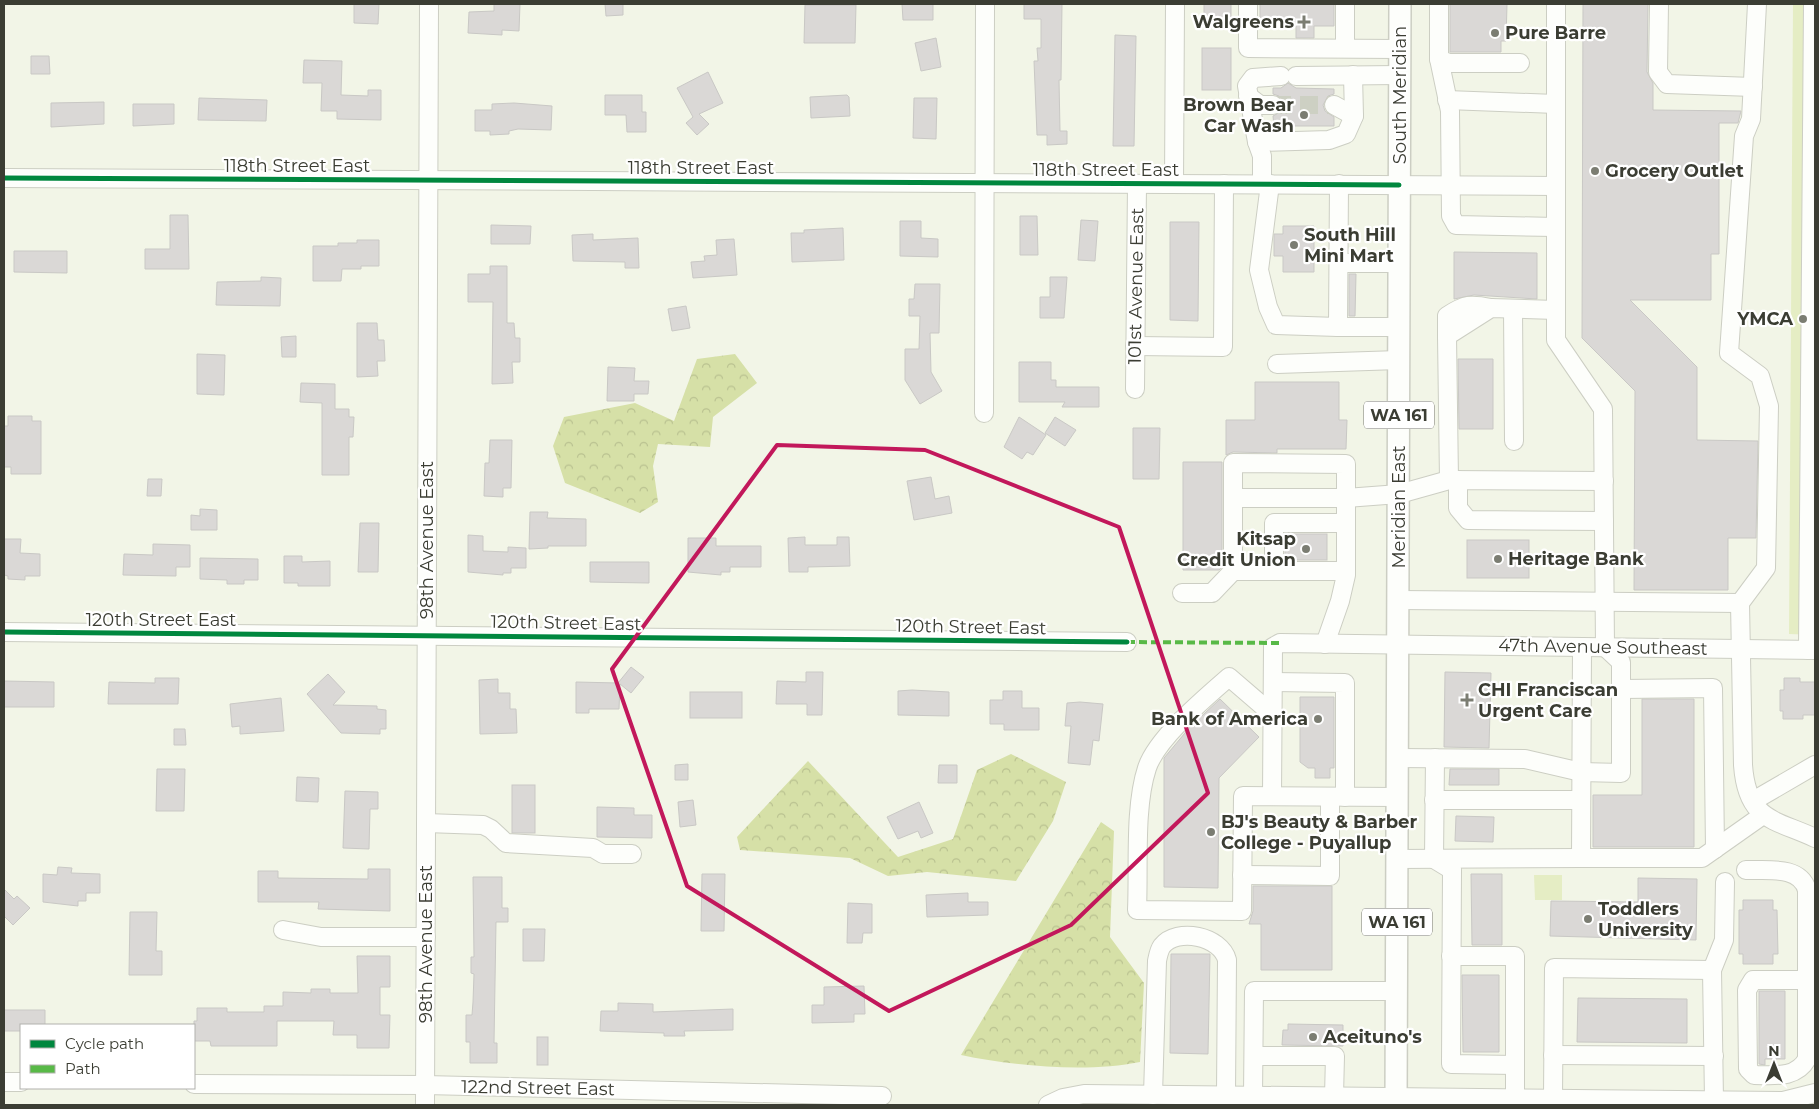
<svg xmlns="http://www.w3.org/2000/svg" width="1819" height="1109" viewBox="0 0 1819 1109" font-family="Montserrat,sans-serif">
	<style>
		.green { fill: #e5edc4 }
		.forest { fill: url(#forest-crowns) }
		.building { fill: #dad8d6; stroke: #c9c8c5 }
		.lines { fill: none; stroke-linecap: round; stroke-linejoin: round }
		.minor-tunnel { stroke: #cdd0c3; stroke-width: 18; stroke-dasharray: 18 9; stroke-linecap: butt }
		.minor-casing { stroke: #cccec3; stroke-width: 20 }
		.major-casing { stroke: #cccec3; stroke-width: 24 }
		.minor { stroke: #fdfefb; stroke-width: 18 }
		.major { stroke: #fdfefb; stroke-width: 21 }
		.quiet { stroke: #58b947; stroke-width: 4; stroke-dasharray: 8 4; stroke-linecap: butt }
		.cycleway-casing { stroke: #fff; stroke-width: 8 }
		.cycleway { stroke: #00873e; stroke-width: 5 }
		.marked { fill: none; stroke: #c2185b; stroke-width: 4; stroke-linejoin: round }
		.poi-dot { fill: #7b7d72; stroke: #fff; stroke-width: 2 }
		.labels { text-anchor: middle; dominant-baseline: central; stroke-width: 4.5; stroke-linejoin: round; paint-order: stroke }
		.shield { fill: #fff; stroke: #767770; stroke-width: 1 }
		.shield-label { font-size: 16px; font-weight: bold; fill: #3b3d33 }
		.poi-label { font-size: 18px; font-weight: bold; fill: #3b3d33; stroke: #fff; text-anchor: start }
		.street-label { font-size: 18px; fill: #3b3d33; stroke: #fff }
	</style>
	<defs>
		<pattern id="forest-crowns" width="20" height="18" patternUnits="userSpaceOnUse" patternTransform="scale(1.25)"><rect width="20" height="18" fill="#d6e0a7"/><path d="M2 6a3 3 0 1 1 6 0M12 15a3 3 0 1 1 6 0" fill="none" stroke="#b9c190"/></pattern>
	</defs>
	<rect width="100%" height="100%" fill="#f2f5e7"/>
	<g class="green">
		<polygon points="1793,4 1815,4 1815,635 1789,634"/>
		<polygon points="1534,875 1562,875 1562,900 1535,900"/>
	</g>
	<g class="forest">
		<polygon points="735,354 757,383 713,417 710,447 658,444 653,466 658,502 640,513 565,483 553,446 564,417 635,403 674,421 697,359"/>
		<polygon points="1011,754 1066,782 1053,821 1016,881 927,872 888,876 850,858 740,850 737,837 808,761 898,857 953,839 977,770"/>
		<path d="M1101,822L1114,831L1110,937L1144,983L1140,1062C1087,1073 1013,1066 961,1055Z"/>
	</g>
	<g class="building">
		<polygon points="354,4 379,4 378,24 354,23"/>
		<polygon points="494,4 520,4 519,31 502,30 502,35 468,33 469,12 494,11"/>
		<polygon points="605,4 623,4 623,15 606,16"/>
		<polygon points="902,4 933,4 933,20 903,20"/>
		<polygon points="1024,4 1062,4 1061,80 1059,80 1060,131 1067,131 1067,144 1047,145 1047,135 1037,135 1034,61 1038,61 1037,48 1041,48 1041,19 1024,19"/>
		<rect x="1204" y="4" width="27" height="15"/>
		<polygon points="1260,4 1334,4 1334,26 1314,26 1314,38 1296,38 1296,26 1271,26 1260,17"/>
		<polygon points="1450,4 1507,4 1506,41 1501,41 1501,52 1450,52"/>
		<polygon points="1583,4 1648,4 1647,72 1653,83 1653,110 1741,111 1738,123 1719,123 1719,254 1711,254 1711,300 1630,300 1697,367 1697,440 1758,441 1756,538 1728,538 1728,590 1634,590 1635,391 1582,338"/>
		<polygon points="805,5 856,5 855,43 804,43"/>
		<polygon points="1115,35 1136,36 1134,146 1113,146"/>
		<polygon points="936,38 941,67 921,71 915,43"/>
		<rect x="1202" y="48" width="29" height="42"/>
		<polygon points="31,56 49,56 50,74 31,74"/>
		<polygon points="304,60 342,61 341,95 368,96 368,90 381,90 381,120 337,119 337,111 321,111 322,83 303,83"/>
		<polygon points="708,72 723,103 699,114 709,124 697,135 686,123 693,117 677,88"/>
		<polygon points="1288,83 1296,88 1334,89 1334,94 1328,96 1323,105 1325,111 1334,117 1334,126 1274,126 1273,116 1282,111 1284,105 1279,96 1273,94 1273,88 1281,88"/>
		<polygon points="605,95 642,95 642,112 646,112 646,132 627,132 626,115 605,115"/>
		<polygon points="847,95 849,97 850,116 811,118 810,97"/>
		<polygon points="199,98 267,100 266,121 198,120"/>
		<polygon points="914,98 937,98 936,139 913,138"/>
		<polygon points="104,102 104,124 51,127 51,103"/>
		<polygon points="514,103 552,106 551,130 518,129 509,131 509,134 490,135 490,131 475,131 475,110 492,110 492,104"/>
		<polygon points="133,104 174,104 174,124 133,126"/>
		<polygon points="170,215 188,215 189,269 145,269 145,249 170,249"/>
		<polygon points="1020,216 1037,216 1038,255 1020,255"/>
		<polygon points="1081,220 1098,221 1095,261 1078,260"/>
		<polygon points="900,221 921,221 921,238 938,239 938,257 900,256"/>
		<polygon points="1170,222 1199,222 1198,321 1170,320"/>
		<polygon points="491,225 531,226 530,244 491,244"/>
		<polygon points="1283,226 1314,226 1314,272 1283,272 1283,256 1274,256 1274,234 1283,234"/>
		<polygon points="843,228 844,260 792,262 791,233 804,233 804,230"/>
		<polygon points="593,234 593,240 638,238 639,268 625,268 625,262 573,261 572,235"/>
		<polygon points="734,239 737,275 693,278 691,262 705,261 704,256 717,255 716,240"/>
		<polygon points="357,240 379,240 379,266 361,266 361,269 342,269 341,281 313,281 313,246 338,246 338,243 357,243"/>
		<polygon points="14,251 67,251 67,273 14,272"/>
		<polygon points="1454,252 1537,253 1537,299 1474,295 1454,299"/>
		<polygon points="490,266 507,266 507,323 514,323 515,338 520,338 520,362 512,362 513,383 492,384 493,302 468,302 468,274 490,274"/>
		<polygon points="1349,274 1356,274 1355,316 1349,316"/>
		<polygon points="261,277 281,278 280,306 216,305 217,282 261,281"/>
		<polygon points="1050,277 1067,277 1064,318 1040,318 1040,297 1050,297"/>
		<polygon points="915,284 940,284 939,333 930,333 931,372 942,391 920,404 905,380 905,349 919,349 920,316 909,316 909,299 914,299"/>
		<polygon points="686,306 690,328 672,331 668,309"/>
		<polygon points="357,323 377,323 378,340 384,340 385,361 377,361 378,376 357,377"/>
		<polygon points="296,336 296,357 282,357 281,337"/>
		<polygon points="197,354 225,355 224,395 197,394"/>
		<polygon points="1458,359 1493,359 1493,429 1459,429"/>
		<polygon points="1019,362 1051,362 1051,380 1056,380 1056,387 1099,387 1099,407 1062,407 1065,402 1019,402"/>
		<polygon points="608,367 635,368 634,381 649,381 648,394 634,394 634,401 607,401"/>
		<polygon points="1255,382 1339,382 1339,420 1347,420 1346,449 1277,449 1277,453 1233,452 1226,455 1226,420 1255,420"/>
		<polygon points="301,383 335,384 335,409 349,409 349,417 354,417 353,437 349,437 349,475 322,475 322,403 300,402"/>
		<polygon points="8,416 32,416 32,421 41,421 41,474 11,474 11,467 4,467 4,426 8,426"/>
		<polygon points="1019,417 1046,435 1033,455 1027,452 1022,459 1004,447"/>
		<polygon points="1055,417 1076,430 1065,446 1045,433"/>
		<polygon points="1133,428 1160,428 1159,479 1133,479"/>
		<polygon points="490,440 512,440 511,488 503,488 503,497 484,496 485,463 489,463"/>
		<polygon points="1183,462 1222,462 1222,567 1219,570 1183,570"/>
		<polygon points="931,477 935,499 949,496 952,513 914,520 907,481"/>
		<polygon points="148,479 162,479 161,496 147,496"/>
		<polygon points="200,509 217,510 217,530 191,530 191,515 200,516"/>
		<polygon points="530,512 548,512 547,518 586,519 586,546 548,546 548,548 529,549"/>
		<polygon points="360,523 379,523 378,572 358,572"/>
		<rect x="1285" y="534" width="42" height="26"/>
		<polygon points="468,535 483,536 483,551 508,552 508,547 526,548 526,568 511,568 511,573 503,573 503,575 468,572"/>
		<polygon points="805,537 805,545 837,545 837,537 849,537 850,566 808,567 808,572 789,572 788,538"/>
		<polygon points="688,538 716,538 716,546 761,546 761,567 730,567 730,572 721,572 721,575 688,572"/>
		<polygon points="4,539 21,539 20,553 40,554 40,576 25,576 25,580 8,579 8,576 4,575"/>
		<rect x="1467" y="540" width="62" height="38"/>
		<polygon points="153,544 190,545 190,567 176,567 176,576 123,575 124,554 153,555"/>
		<polygon points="284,556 302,556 302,562 330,561 330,586 298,586 298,583 284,583"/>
		<polygon points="200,558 258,559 258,580 244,580 244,584 227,584 227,580 200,579"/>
		<polygon points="590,562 649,562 649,583 590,582"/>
		<polygon points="631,667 644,677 631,693 620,684 619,709 589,709 589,713 576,713 576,682 618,683"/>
		<polygon points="806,672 823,672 822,715 807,715 807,704 776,704 777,681 806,682"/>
		<polygon points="1445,672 1491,673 1489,748 1444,747"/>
		<polygon points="328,674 345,692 333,705 377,706 377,709 386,710 386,729 380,729 380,734 341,733 307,694"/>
		<polygon points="155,678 179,678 178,704 108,704 109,682 155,683"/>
		<polygon points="1784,678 1800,678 1800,682 1815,682 1815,715 1803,715 1803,719 1783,719 1783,711 1780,711 1780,690 1784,690"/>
		<polygon points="498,679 498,693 510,693 510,709 516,709 517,733 480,734 479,680"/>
		<polygon points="4,681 54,682 54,707 4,707"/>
		<polygon points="912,690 949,692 949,716 898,715 898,691"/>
		<polygon points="1003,691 1022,691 1022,708 1039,708 1039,730 1004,730 1004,724 990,724 990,700 1003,700"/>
		<rect x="690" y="692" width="52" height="26"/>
		<polygon points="1300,697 1334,697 1334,768 1330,768 1330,778 1315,778 1315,768 1308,768 1300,762"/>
		<polygon points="281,698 284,731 240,734 240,726 232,727 230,704"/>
		<polygon points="1220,699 1259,737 1219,778 1218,888 1164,887 1164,758 1190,727"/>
		<polygon points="1642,699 1694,699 1694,847 1593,847 1593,795 1642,795"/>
		<polygon points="1080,702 1103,704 1099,741 1093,740 1090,765 1068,763 1071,726 1065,726 1067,703"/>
		<polygon points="174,729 185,729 186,745 174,745"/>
		<polygon points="688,764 688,780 675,780 675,765"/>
		<polygon points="939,765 957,765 957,783 938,783"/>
		<polygon points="157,769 185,769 184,811 156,811"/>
		<polygon points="1450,769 1499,769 1499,785 1449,785"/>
		<polygon points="297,777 319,778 318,802 296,801"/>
		<rect x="512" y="785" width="23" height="48"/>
		<polygon points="345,791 378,792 378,809 370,809 369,849 343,848"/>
		<polygon points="693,800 696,825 680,827 678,802"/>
		<polygon points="919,802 933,833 921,838 918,831 898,839 887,817"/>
		<polygon points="597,807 634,808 634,815 652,815 652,838 597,837"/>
		<polygon points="1456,816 1494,817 1493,842 1455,841"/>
		<polygon points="58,867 72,868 71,873 100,874 100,893 86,893 86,901 78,901 78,906 43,902 43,874 57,875"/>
		<polygon points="368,869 390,869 390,911 318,909 319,902 258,902 258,871 278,871 278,878 368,879"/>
		<polygon points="702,874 725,874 724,931 701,931"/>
		<polygon points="1471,874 1502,874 1502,945 1472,945"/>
		<polygon points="473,877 502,877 502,908 508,908 508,922 496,922 494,1043 497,1043 497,1063 470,1063 470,1042 466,1042 466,1015 472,1015 473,1002 474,974 471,973 471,957 474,957"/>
		<polygon points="1638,878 1697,879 1696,940 1550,936 1551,901 1638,902"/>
		<polygon points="1253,886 1332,886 1332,970 1261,970 1261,924 1249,924 1253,911"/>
		<polygon points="4,889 14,899 17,896 30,908 13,925 4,916"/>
		<polygon points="968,893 968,902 988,902 988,915 927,917 926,895"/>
		<polygon points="1743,900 1773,900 1773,910 1777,910 1778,954 1773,954 1773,964 1743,964 1743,954 1739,954 1739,910 1743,910"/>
		<polygon points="848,903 872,904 872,933 863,933 862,943 847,943"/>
		<polygon points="130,912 157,912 156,951 162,951 162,975 129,975"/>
		<polygon points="523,929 545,929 544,961 523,961"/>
		<polygon points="1171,954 1210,954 1208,1054 1170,1053"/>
		<polygon points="357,956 390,956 390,987 380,987 380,1015 390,1015 389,1048 357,1048 357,1035 333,1035 334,1021 277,1021 277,1046 211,1046 210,1041 194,1041 194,1021 197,1021 197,1008 227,1008 227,1012 264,1012 264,1006 283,1006 283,992 311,993 311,989 330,989 330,993 358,993"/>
		<polygon points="1462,975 1499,975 1499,1052 1463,1052"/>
		<polygon points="864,986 865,1014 854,1014 854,1022 812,1023 812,1005 824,1005 824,987"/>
		<polygon points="1759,991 1785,991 1785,1059 1765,1059 1765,1065 1759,1064"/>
		<polygon points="1578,998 1687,999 1687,1043 1577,1042"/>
		<polygon points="618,1003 653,1004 653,1012 733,1009 733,1030 684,1031 685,1036 664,1036 664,1033 600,1031 601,1011 618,1011"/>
		<polygon points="4,1010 45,1010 45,1025 21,1025 21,1031 4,1031"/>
		<polygon points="1288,1024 1343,1025 1343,1046 1282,1045 1283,1030 1288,1030"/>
		<rect x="537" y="1037" width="11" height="28"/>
	</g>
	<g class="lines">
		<polyline class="minor-tunnel" points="1273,105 1334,105"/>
		<defs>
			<g id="minor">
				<polyline points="1248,4 1248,48 1400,49"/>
				<polyline points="1345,4 1345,48"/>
				<polyline points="1439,4 1439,59 1450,111 1451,216 1456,225 1555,227"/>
				<polyline points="1659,4 1658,72 1667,84 1753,87"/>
				<path d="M1757,4L1751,119L1744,136L1729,353L1760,376L1769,406L1766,568L1740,603L1743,765C1747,821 1774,819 1815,838"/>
				<polyline points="1439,59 1449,63 1520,63"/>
				<polyline points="1296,76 1400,75"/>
				<polyline points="1248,96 1260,105 1273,105"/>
				<polyline points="1447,100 1556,104"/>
				<polyline points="1334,105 1354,116"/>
				<polyline points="1257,142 1329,140 1346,134 1354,116 1353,75"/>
				<polyline points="4,178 1555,186"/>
				<polyline points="1174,184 1175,4"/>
				<polyline points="1262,184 1262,156 1257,142 1247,86 1253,78 1281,76"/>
				<polyline points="1270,184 1259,270 1268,307 1276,325 1338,327 1339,184"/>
				<polyline points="1339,263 1399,263"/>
				<polyline points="1513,309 1514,441"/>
				<polyline points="1338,327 1399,327"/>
				<path d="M1447,336V316C1465,304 1471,304 1491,308"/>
				<polyline points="1135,346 1223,347 1224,184"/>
				<polyline points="1277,364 1399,360"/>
				<polyline points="1135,389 1137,184"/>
				<polyline points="984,413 985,4"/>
				<polyline points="1449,480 1447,336 1491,308 1556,310"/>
				<polyline points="1458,480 1458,508 1468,520 1604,521"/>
				<polyline points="1233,498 1346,498 1399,494 1449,480 1604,481"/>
				<polyline points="1233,571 1346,571"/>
				<polyline points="1274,571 1274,523 1346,523"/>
				<polyline points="1182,593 1212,593 1233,571 1233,463 1346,464 1346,575 1340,601 1325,644"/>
				<polyline points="1398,600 1740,603"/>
				<polyline points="4,632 1127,642"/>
				<polyline points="1582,647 1581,858 1702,858 1763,815"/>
				<polyline points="1808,650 1813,4"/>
				<polyline points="1273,682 1345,683 1345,797"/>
				<polyline points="1622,689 1713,688 1715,849"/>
				<path d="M1272,714L1229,677C1205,698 1157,738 1147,768C1134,807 1139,868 1137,910L1242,911L1243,796L1397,797"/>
				<polyline points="1397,758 1525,759 1581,772 1621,773 1621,662 1605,647 1603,409 1556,340 1556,4"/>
				<polyline points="1435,758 1434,859 1452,870 1451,1064 1515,1065"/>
				<polyline points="1272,796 1273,647 1280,643 1815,650"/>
				<polyline points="1434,800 1581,800"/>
				<polyline points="1753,801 1815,765"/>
				<polyline points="426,823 483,825 491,829 506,843 593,848 603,854 632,854"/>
				<polyline points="1397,859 1581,858"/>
				<path d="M1746,870C1767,871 1800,865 1807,890V1059C1796,1079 1773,1075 1754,1075L1748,1069L1747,990L1753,980H1815"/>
				<polyline points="1242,875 1330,876 1330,797"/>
				<polyline points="283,930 321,937 426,937"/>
				<polyline points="1451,956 1515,956 1515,1098"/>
				<polyline points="1553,1055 1714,1056"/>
				<polyline points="1254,1056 1335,1056 1334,1096"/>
				<polyline points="4,1082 21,1082"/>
				<polyline points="194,1084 425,1085 882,1096"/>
				<path d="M1153,1095L1157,961C1158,956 1159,950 1162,946C1177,927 1221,936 1227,960L1226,1095"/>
				<polyline points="1253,1096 1254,991 1397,991"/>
				<polyline points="1553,1098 1554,968 1712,970"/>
				<polyline points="425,1105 429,4"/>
				<polyline points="1048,1105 1063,1098 1084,1094 1783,1101 1815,1093"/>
				<polyline points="1717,1105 1714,1100 1712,970 1724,940 1725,882"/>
			</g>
			<polyline id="major" points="1396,1105 1400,4"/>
		</defs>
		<use href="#minor" class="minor-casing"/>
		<use href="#major" class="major-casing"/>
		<use href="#minor" class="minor"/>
		<use href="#major" class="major"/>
		<polyline class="quiet" points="1127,642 1280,643"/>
		<defs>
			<g id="cycleway">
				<polyline points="4,178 1399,185"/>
				<polyline points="4,632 1127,642"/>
			</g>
		</defs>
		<use href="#cycleway" class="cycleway-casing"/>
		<use href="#cycleway" class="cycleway"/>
	</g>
	<path class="marked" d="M777,445L925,450L1119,527L1208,793L1071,925L889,1011L687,886L612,669Z"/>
	<g class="poi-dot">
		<path d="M1301.5 14.5h5v5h5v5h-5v5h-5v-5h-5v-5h5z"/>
		<circle cx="1495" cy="33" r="5"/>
		<circle cx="1304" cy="115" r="5"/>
		<circle cx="1595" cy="171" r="5"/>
		<circle cx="1294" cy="245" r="5"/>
		<circle cx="1803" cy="319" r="5"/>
		<circle cx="1306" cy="549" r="5"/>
		<circle cx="1498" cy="559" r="5"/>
		<path d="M1464.5 692.5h5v5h5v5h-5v5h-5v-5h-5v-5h5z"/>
		<circle cx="1318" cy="719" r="5"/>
		<circle cx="1211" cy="832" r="5"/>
		<circle cx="1588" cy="919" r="5"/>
		<circle cx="1313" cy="1037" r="5"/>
	</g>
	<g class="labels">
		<g class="shield">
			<rect x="1364" y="401.5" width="70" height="27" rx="4"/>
			<rect x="1362" y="908.5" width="70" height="27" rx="4"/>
		</g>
		<g class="shield-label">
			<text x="1399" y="415">WA 161</text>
			<text x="1397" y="922">WA 161</text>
		</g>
		<g class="poi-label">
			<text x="1294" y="22" text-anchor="end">Walgreens</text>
			<text x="1505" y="33">Pure Barre</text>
			<text x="1294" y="105" text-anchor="end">Brown Bear<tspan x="1294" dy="21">Car Wash</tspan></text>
			<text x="1605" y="171">Grocery Outlet</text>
			<text x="1304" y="235">South Hill<tspan x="1304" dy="21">Mini Mart</tspan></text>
			<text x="1793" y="319" text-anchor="end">YMCA</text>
			<text x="1296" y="539" text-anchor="end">Kitsap<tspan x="1296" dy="21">Credit Union</tspan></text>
			<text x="1508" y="559">Heritage Bank</text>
			<text x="1478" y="690">CHI Franciscan<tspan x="1478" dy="21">Urgent Care</tspan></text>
			<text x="1308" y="719" text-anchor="end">Bank of America</text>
			<text x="1221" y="822">BJ's Beauty &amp; Barber<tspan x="1221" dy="21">College - Puyallup</tspan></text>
			<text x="1598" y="909">Toddlers<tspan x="1598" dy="21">University</tspan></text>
			<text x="1323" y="1037">Aceituno's</text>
		</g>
		<g class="street-label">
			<text transform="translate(1400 95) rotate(-90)">South Meridian</text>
			<text x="297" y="166">118th Street East</text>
			<text x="701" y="168">118th Street East</text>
			<text x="1106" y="170">118th Street East</text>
			<text transform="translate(1136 286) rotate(-89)">101st Avenue East</text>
			<text transform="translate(1399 507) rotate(-90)">Meridian East</text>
			<text transform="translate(427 540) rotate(-90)">98th Avenue East</text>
			<text x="161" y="620">120th Street East</text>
			<text transform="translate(566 623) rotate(1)">120th Street East</text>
			<text transform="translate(971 627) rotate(1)">120th Street East</text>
			<text transform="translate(1603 647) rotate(1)">47th Avenue Southeast</text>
			<text transform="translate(426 944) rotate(-90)">98th Avenue East</text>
			<text transform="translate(538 1088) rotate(1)">122nd Street East</text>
		</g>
	</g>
	<rect width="1819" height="1109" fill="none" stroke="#3b3d33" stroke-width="10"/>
	<rect x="20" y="1024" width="175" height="65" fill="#ffffff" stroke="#b1b1ad"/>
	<rect x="30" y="1040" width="25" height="8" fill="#00873e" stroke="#b1b1ad"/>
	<text x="65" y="1049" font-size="15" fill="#3b3d33">Cycle path</text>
	<rect x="30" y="1065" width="25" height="8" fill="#58b947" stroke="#b1b1ad"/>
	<text x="65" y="1074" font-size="15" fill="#3b3d33">Path</text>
	<g transform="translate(1774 1064)" stroke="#ffffff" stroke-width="4" paint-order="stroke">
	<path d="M0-4L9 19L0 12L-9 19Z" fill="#3b3d33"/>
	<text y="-8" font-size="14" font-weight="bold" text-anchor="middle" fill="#3b3d33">N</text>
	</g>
</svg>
